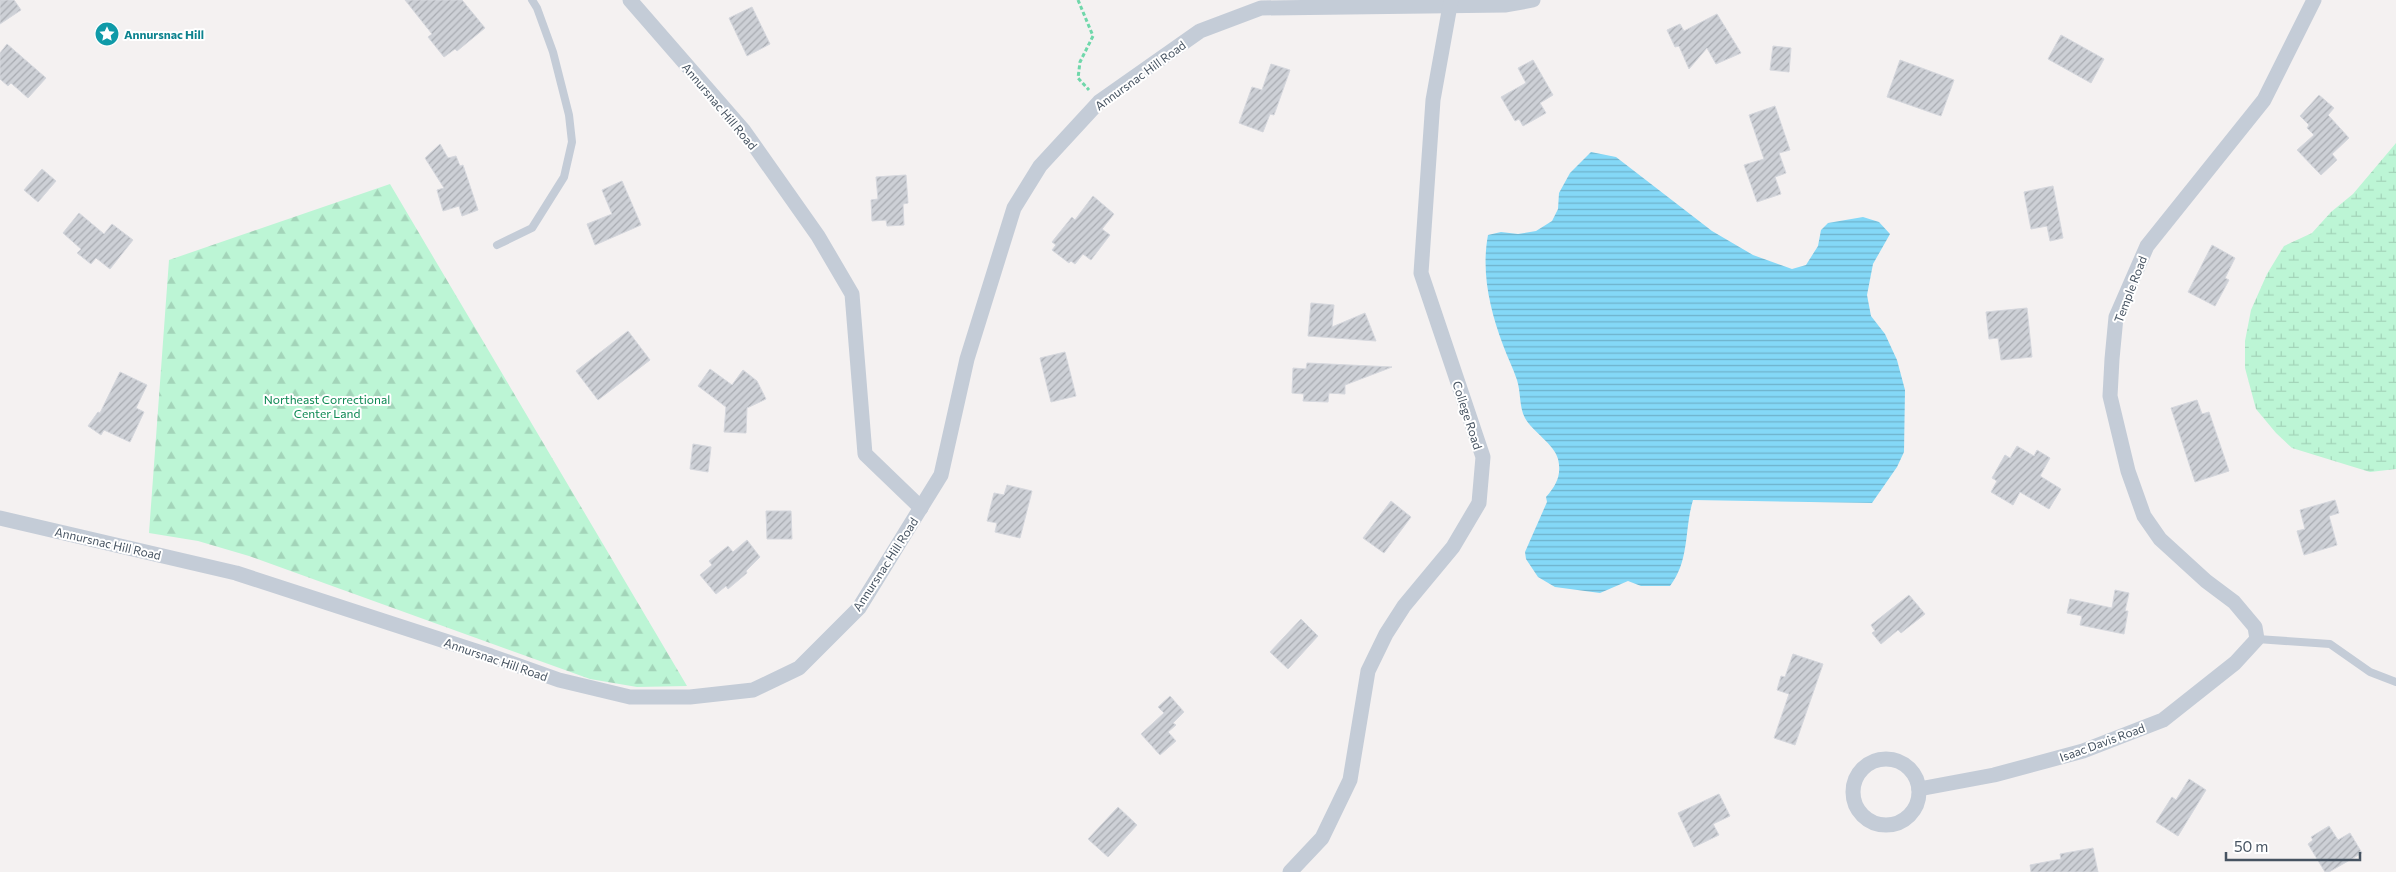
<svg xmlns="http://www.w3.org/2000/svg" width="2396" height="872" viewBox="0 0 2396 872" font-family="Commissioner,sans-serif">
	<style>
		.forest { fill: url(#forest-firs) }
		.wetland { fill: url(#wetland-marsh) }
		.water { fill: url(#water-rules) }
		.building { fill: url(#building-hatch); stroke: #d5d7dd }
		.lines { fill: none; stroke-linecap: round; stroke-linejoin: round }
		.path { stroke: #6fd7aa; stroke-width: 3; stroke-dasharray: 4 2.5; stroke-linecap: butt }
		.service { stroke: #c4ccd7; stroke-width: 8 }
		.minor { stroke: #c4ccd7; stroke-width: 15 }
		.labels { text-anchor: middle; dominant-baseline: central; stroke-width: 4; stroke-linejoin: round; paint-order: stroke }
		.culture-label { font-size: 12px; font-weight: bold; fill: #0d838f; stroke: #fff; text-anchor: start }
		.street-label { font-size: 12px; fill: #465361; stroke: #fff }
		.park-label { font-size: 12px; fill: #0c8852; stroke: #fff }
	</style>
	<defs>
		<pattern id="forest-firs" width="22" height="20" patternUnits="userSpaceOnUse" patternTransform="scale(1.25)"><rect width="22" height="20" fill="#bcf5d5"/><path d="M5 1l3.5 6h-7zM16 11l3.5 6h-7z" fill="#a3d4b9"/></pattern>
		<pattern id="wetland-marsh" width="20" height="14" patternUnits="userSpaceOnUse" patternTransform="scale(1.25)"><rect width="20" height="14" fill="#bcf5d5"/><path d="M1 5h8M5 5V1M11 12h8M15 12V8" fill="none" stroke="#a3d4b9"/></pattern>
		<pattern id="water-rules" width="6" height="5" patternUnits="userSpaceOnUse" patternTransform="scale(1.25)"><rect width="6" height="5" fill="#84d8f7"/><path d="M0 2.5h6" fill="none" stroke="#6eb2cb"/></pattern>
		<pattern id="building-hatch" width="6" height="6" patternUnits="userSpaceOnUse" patternTransform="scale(1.25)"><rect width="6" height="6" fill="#cdd0d6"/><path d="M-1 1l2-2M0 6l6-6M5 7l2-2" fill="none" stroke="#a8abb1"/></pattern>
	</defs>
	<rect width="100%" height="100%" fill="#f4f1f1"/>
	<polygon class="forest" points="390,184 687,686 637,687 590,679 249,556 198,541 149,533 169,260"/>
	<polygon class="wetland" points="2396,143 2396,469 2370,472 2292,448 2276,433 2256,409 2245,368 2245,341 2251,310 2267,274 2284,246 2312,233 2331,212 2353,194"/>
	<path class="water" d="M1591,152L1616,157L1712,231L1753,255L1792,269L1806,265L1818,246L1821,230L1828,223L1863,217L1879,222L1890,234L1873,264L1867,295L1871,316L1885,334L1897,360L1905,390L1904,452L1897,467L1872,503L1693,500C1684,530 1690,560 1670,586H1641L1628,581L1600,593L1555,587L1538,577L1526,559L1525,552L1547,502L1546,497C1556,486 1562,475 1558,459C1555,445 1532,431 1525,418C1519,407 1521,392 1517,380C1513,368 1507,356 1503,345C1490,310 1481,273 1488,235L1501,232L1518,234L1536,231L1552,221L1558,209L1559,193L1570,173Z"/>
	<g class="building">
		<polygon points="0,0 14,0 21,10 0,24"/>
		<polygon points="405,0 462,0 485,28 457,51 455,49 444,57 428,37 432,34"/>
		<polygon points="752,7 770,44 747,56 729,18"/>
		<polygon points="1717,14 1741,53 1716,64 1707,48 1689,69 1679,46 1675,47 1667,30 1680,24 1684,31"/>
		<polygon points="2061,35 2104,59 2091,83 2048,59"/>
		<polygon points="7,44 46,78 28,98 11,83 8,86 0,79 0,53"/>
		<polygon points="1773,46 1791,48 1789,72 1770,70"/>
		<polygon points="1533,60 1553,95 1540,103 1546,113 1523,126 1519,119 1515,121 1501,97 1526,83 1518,68"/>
		<polygon points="1900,60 1954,80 1941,116 1887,97"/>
		<polygon points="1271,64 1290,70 1274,115 1270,114 1263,132 1239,123 1252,87 1262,90"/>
		<polygon points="2319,95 2334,108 2328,115 2349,138 2332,154 2337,160 2321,175 2297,150 2314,135 2307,128 2309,125 2300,116"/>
		<polygon points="1775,106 1790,150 1779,153 1786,173 1775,177 1781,194 1757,202 1744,165 1764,159 1749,115"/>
		<polygon points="440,144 448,158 456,156 460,166 463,165 478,210 462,216 459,206 443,211 437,190 444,188 425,158"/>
		<polygon points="42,169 56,181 38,202 24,190"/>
		<polygon points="906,175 908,203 903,204 904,225 887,226 886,220 872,221 871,200 878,199 876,177"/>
		<polygon points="622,181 641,225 595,245 587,224 612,214 602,190"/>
		<polygon points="2053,186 2063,238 2050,241 2047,226 2031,229 2024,192"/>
		<polygon points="1093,196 1114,214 1102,229 1110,235 1091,260 1083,254 1075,264 1071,261 1069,263 1052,250 1056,245 1052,242 1072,217 1075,220"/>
		<polygon points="79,213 104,234 112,224 133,240 110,269 96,258 91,264 77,253 81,249 63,233"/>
		<polygon points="2212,245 2235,258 2225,278 2229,280 2215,306 2188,292"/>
		<polygon points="1311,303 1334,305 1332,327 1365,313 1376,341 1308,336"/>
		<polygon points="2027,308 2032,357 2001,360 1998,338 1989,339 1986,312"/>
		<polygon points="628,331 650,360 598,400 576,371"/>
		<polygon points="1065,352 1076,396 1051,402 1040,358"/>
		<polygon points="1307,363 1392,367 1345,385 1345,394 1329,393 1328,402 1303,401 1304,394 1292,393 1293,368 1306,369"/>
		<polygon points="710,369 732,385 743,370 757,381 766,399 747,408 746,433 724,432 726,407 698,386"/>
		<polygon points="120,372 147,385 136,408 144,412 130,442 104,430 101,435 88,426 98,412 100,413"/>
		<polygon points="2197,400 2202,414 2209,412 2229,471 2195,482 2171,408"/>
		<polygon points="693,444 711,447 708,472 690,469"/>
		<polygon points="2017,446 2034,456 2037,450 2050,458 2040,476 2061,489 2049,509 2020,492 2013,505 1991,492 1997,481 1992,478 2005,455 2010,458"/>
		<polygon points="1007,485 1032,491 1020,538 995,532 997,523 987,521 994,493 1004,495"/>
		<polygon points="2335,500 2339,513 2329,516 2337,545 2304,555 2297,531 2305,529 2300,510"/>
		<polygon points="1391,501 1411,517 1384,553 1363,538"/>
		<polygon points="766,511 791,511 792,539 767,539"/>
		<polygon points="747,540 760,557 746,571 747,573 728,589 726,586 716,594 700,575 712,565 709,561 728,546 733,552"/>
		<polygon points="2115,590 2129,593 2125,611 2128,611 2124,634 2080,625 2082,616 2067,613 2070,599 2112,608"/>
		<polygon points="1909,595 1925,614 1901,633 1898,630 1881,644 1872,633 1875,631 1871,625"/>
		<polygon points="1301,619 1318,636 1288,669 1270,652"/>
		<polygon points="1793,654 1823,664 1795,745 1774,738 1789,694 1777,690 1781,676 1785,677"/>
		<polygon points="1170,696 1184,712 1173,723 1176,725 1168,732 1176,741 1160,755 1141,734 1164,713 1158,707"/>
		<polygon points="2189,779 2206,790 2178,836 2156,822 2172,797 2176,800"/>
		<polygon points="1719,794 1730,816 1713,824 1719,835 1694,847 1678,813"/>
		<polygon points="1118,807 1137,825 1108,857 1088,839"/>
		<polygon points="2329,826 2338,840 2350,833 2362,853 2329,872 2325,872 2308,844 2313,840 2311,837"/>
		<polygon points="2093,848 2098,872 2031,872 2030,865 2061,859 2060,854"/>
	</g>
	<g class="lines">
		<polyline class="path" points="1078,0 1093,36 1080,62 1078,78 1089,90"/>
		<g class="service">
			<polyline points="497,245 532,228 564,177 572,142 569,115 553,52 537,8 532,0"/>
			<polyline points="2257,639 2330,644 2370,672 2396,682"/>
		</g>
		<g class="minor">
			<polyline points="630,0 744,131 818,236 852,294 865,454 921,508"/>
			<polyline points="0,518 236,573 491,656 559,680 630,697 690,697 753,690 799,668 859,608 941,475 967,359 1014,208 1040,166 1099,102 1200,31 1261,8 1506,5 1533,0"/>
			<circle cx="1886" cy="792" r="33"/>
			<polyline points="1919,789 1994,775 2083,751 2163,720 2235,663 2257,639 2255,627 2234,602 2206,581 2160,539 2144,516 2128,471 2110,396 2112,359 2116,317 2147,246 2264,100 2314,0"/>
			<polyline points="1290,872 1322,838 1350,780 1368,671 1386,634 1404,606 1453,547 1479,503 1483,457 1421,273 1433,100 1451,0"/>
		</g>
	</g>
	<defs>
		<symbol id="sight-disc" viewBox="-11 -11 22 22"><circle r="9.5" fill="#0f9aa8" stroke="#fff"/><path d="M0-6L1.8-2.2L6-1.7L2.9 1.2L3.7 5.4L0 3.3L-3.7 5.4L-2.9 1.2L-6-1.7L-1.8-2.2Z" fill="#fff"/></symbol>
	</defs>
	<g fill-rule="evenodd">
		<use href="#sight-disc" x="93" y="20" width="28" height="28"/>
	</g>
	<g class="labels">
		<g class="culture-label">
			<text x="124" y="34">Annursnac Hill</text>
		</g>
		<g class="street-label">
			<text transform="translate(1140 75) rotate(-36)">Annursnac Hill Road</text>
			<text transform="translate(720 106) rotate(50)">Annursnac Hill Road</text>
			<text transform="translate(2130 289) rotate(-69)">Temple Road</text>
			<text transform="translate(1468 415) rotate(72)">College Road</text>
			<text transform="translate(108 543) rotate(13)">Annursnac Hill Road</text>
			<text transform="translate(885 564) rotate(-57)">Annursnac Hill Road</text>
			<text transform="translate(496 659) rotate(19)">Annursnac Hill Road</text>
			<text transform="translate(2102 742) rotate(-20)">Isaac Davis Road</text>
		</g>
		<g class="park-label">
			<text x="327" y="399">Northeast Correctional<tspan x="327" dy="14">Center Land</tspan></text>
		</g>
	</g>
	<path d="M2226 852v8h134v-8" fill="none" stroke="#465361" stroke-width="2.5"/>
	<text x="2234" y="852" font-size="15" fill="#465361" stroke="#ffffff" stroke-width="4" paint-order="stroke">50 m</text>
</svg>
